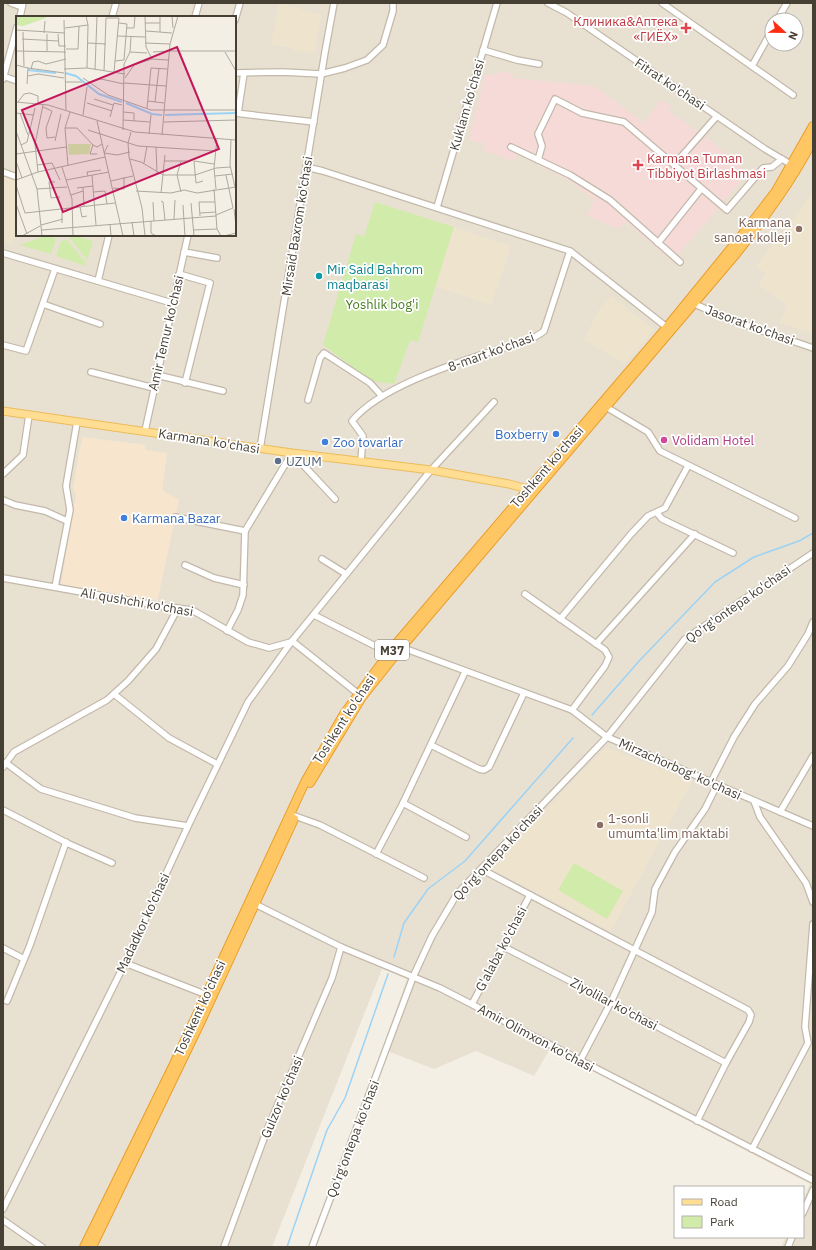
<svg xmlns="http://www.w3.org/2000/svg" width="816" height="1250" viewBox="0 0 816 1250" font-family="'IBM Plex Sans',sans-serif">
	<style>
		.residential { fill: #e8e1d2; fill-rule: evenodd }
		.commercial { fill: #f8e5ce }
		.education { fill: #eee4cd }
		.medical { fill: #f5dad7 }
		.green { fill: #d0ebaa }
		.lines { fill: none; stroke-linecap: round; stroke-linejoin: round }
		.stream { stroke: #9cd3f5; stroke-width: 1.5 }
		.minor-casing { stroke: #c3b9aa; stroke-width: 8 }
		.major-casing { stroke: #ecbc5a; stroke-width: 9 }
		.highway-casing { stroke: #e99d29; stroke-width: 10 }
		.minor { stroke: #fff; stroke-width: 5.5 }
		.major { stroke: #ffdd92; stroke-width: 7 }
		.highway { stroke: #ffc764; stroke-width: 8 }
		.health-dot { fill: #e0444e; stroke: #fff; stroke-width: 1.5 }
		.education-dot { fill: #8d6e63; stroke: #fff; stroke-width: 1.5 }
		.culture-dot { fill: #0f9aa8; stroke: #fff; stroke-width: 1.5 }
		.shop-dot { fill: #3f7fe0; stroke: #fff; stroke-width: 1.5 }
		.hotel-dot { fill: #d1479c; stroke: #fff; stroke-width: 1.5 }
		.service-dot { fill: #5c6f8a; stroke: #fff; stroke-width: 1.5 }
		.labels { text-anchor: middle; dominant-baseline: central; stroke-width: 3.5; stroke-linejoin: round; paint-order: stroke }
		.shield { fill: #fff; stroke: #7e7971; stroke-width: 1 }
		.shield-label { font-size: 12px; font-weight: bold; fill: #463f34 }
		.health-label { font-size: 13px; fill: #be3a42; stroke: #fff; text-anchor: end }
		.street-label { font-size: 13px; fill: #463f34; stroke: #fff }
		.education-label { font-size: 13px; fill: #785e54; stroke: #fff; text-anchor: end }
		.culture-label { font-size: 13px; fill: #0d838f; stroke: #fff; text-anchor: start }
		.park-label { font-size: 13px; fill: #477c23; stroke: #fff }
		.shop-label { font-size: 13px; fill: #366cbe; stroke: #fff; text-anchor: start }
		.hotel-label { font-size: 13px; fill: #b23c85; stroke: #fff; text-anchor: start }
		.service-label { font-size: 13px; fill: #4e5e75; stroke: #fff; text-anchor: start }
		.inset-river { fill: none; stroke: #9cd3f5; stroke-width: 2 }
		.inset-road { fill: none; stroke: #aea99e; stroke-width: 1 }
		.view { fill: #c2185b; fill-opacity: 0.15; stroke: #c2185b; stroke-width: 2 }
		.inset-edge { fill: none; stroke: #463f34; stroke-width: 2 }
	</style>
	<rect width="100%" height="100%" fill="#f4efe5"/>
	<path class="residential" d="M3,3H813V1247H781L786,1237H803V1200L810,1184L550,1049L534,1076L476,1051L434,1069L382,1049L407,979L382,969L272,1247H3ZM17,17H235V235H17ZM772,20H796V44H772Z"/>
	<polygon class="commercial" points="82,437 146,445 145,450 167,453 162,490 179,500 157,603 117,594 61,585 76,494 73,489"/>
	<g class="education">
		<polygon points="279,3 321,15 315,53 304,52 292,50 292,48 271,44"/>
		<polygon points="3,177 17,181 17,228 12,244 3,241"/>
		<polygon points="813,193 813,334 780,323 787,305 758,284 766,274 756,266"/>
		<polygon points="454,227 511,246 491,305 434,286"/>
		<polygon points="611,296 654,330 625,364 584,340 600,308"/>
		<polygon points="606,747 692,781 611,931 490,868"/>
	</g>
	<polygon class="medical" points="498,71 513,74 512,78 594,86 645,123 660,100 671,106 668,111 712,142 748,173 672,262 627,222 618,229 586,215 595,200 568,180 517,154 513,161 483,150 484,143 469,140 485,74 495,76"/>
	<g class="green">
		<polygon points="375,202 454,227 418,342 410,340 394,384 372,381 323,345 356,234 364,237"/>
		<polygon points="48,235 52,235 56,240 51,254 20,245"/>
		<polygon points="72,235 93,241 87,260 70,238"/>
		<polygon points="67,240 86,263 86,266 56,256 61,241"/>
		<polygon points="574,863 623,891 607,919 558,890"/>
	</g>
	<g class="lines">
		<g class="stream">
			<polyline points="592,715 640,660 715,582 754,557 799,541 813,533"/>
			<polyline points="394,957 404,923 428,889 465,861 573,738"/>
			<polyline points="287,1247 327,1130 345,1098 388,974"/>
		</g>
		<defs>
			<g id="minor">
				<polyline points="11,3 22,7"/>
				<polyline points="548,3 567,13 765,149 792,165"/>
				<polyline points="662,3 793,95"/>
				<polyline points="20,17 23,3"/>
				<polyline points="112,17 116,3"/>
				<polyline points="195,17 199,3"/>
				<polyline points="235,20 240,3"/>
				<polyline points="777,20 787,3"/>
				<polyline points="483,50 517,60 539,64"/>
				<polyline points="752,66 772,30"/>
				<polyline points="235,73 283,72 321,74 345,68 367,60 383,45 393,11 393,3"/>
				<polyline points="3,76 17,81"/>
				<polyline points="3,79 17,27"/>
				<polyline points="235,113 314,122"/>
				<polyline points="238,113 244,73"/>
				<polyline points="511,147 570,175 610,200 680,262"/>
				<polyline points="538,160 542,146 538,134 555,99 582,113 624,122 727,210 763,168 772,167 782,159"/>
				<polyline points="674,165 717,116"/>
				<polyline points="306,167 323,171 570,251 669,329"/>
				<polyline points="3,172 17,177"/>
				<polyline points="437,207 497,3"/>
				<polyline points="658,243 701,189"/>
				<polyline points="184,252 217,258"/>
				<polyline points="3,253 172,303"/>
				<polyline points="179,274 210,283 185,383"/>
				<polyline points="98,281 109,235"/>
				<polyline points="690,302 731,320 813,348"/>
				<polyline points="43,304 100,324"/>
				<polyline points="3,345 26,351 55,269"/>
				<polyline points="91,372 154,388"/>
				<polyline points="157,375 223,391"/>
				<polyline points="308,400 320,358 324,353 370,383 381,395"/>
				<polyline points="606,407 648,432 660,451 795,518"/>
				<polyline points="145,431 188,235"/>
				<polyline points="260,449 325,52 334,3"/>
				<path d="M361,461L363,436L352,421C379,388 450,365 490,352C508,346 529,343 544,331L570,251"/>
				<polyline points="3,474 23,455 29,415"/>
				<polyline points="3,500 15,505 45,511 67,521"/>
				<polyline points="657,513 662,519 733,553"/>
				<polyline points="175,517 245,531"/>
				<polyline points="322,559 346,574"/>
				<polyline points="185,565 214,578 244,585"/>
				<polyline points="3,578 160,606 192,610 248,642 269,648 291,642"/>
				<polyline points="55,587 70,510 66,486 77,422"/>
				<polyline points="525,594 605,650 609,657 605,666 572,710"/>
				<polyline points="314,615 389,653"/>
				<polyline points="560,619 631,534 648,516 665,508 688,466"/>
				<polyline points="227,631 238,610 243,595 245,531 292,453 335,499"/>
				<polyline points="292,641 361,696"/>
				<polyline points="596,644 695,534"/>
				<polyline points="398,646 572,710 607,737 813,826"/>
				<polyline points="114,694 169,738 217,764"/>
				<polyline points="431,745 479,769 484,770 489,767 524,693"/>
				<polyline points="6,763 41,789 135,818 188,826"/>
				<polyline points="3,767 14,752 107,700 128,681 156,649 178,608"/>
				<polyline points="711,782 734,737 755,704 788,666 808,634 813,622"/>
				<polyline points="754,801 760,817 806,883 813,902"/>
				<polyline points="403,803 466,837"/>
				<polyline points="3,810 69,844 112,863"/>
				<polyline points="780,812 813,756"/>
				<polyline points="295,816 320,825 424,878"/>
				<polyline points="376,854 403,803 465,672"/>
				<polyline points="481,869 748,1010 751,1015 749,1022 726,1063 697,1121"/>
				<polyline points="253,903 341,947 440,988 813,1180"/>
				<polyline points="502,946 611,1002 726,1063"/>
				<polyline points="3,948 24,959"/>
				<polyline points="125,963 207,995"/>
				<polyline points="7,1001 30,945 66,842"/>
				<polyline points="472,1004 530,895"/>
				<polyline points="580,1061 611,1002 652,912 655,889 675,852 705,809 717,785"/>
				<polyline points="752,1149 808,1043 805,1027 813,924"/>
				<polyline points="3,1209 125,963 188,826 248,702 292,641 431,470 494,402"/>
				<polyline points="803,1213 813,1190"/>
				<polyline points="3,1220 42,1247"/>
				<polyline points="224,1247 267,1130 332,978 341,947"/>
				<polyline points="312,1247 413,977 432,936 457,894 607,737 685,639 813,553"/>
				<polyline points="788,1247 792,1237"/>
			</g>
			<polyline id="major" points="3,411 292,453 431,470 509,484 528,489 532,492"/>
			<g id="highway">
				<path d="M310,783L362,697L401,648L736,254C765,217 792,181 813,140"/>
				<polyline points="84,1247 173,1066 305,782 344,714 395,645 667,327 746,230 776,191 813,126"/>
				<polyline points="92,1247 202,1019 294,819"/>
			</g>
		</defs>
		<use href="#minor" class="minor-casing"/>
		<use href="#major" class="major-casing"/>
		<use href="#highway" class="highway-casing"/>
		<use href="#minor" class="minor"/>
		<use href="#major" class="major"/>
		<use href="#highway" class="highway"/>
	</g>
	<g class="health-dot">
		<path d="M684 22h4v4h4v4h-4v4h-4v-4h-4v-4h4z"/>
		<path d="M636 159h4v4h4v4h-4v4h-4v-4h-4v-4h4z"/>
	</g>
	<g class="education-dot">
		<circle cx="799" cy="229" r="4"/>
		<circle cx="600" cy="825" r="4"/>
	</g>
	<circle class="culture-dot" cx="319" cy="276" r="4"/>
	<g class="shop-dot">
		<circle cx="556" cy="434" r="4"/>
		<circle cx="325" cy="442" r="4"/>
		<circle cx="124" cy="518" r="4"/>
	</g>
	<circle class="hotel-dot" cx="664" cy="440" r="4"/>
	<circle class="service-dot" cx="278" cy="461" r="4"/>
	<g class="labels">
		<rect class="shield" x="375" y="640" width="34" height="20" rx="3"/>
		<g class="shield-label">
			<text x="392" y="650">M37</text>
		</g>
		<g class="health-label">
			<text x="678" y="21">Клиника&amp;Аптека<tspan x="678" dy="15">«ГИЁХ»</tspan></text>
			<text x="647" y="158" text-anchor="start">Karmana Tuman<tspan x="647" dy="15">Tibbiyot Birlashmasi</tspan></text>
		</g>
		<g class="street-label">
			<text transform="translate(670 84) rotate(34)">Fitrat ko'chasi</text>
			<text transform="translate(467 105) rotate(-74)">Kuklam ko'chasi</text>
			<text transform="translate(297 226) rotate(-81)">Mirsaid Baxrom ko'chasi</text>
			<text transform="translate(750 325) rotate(20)">Jasorat ko'chasi</text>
			<text transform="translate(166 333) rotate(-77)">Amir Temur ko'chasi</text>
			<text transform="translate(491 352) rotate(-20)">8-mart ko'chasi</text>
			<text transform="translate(209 441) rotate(9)">Karmana ko'chasi</text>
			<text transform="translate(547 467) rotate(-49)">Toshkent ko'chasi</text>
			<text transform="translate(137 602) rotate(10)">Ali qushchi ko'chasi</text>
			<text transform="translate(738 604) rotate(-35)">Qo'rg'ontepa ko'chasi</text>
			<text transform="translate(344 719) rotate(-57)">Toshkent ko'chasi</text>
			<text transform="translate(680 769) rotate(24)">Mirzachorbog' ko'chasi</text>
			<text transform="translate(498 853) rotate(-47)">Qo'rg'ontepa ko'chasi</text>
			<text transform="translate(143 923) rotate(-65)">Madadkor ko'chasi</text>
			<text transform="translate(501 949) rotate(-62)">G'alaba ko'chasi</text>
			<text transform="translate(614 1004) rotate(28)">Ziyolilar ko'chasi</text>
			<text transform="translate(200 1008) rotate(-65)">Toshkent ko'chasi</text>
			<text transform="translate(536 1038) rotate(28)">Amir Olimxon ko'chasi</text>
			<text transform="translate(282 1097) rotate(-67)">Gulzor ko'chasi</text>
			<text transform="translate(353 1139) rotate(-69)">Qo'rg'ontepa ko'chasi</text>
		</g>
		<g class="education-label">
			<text x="791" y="222">Karmana<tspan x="791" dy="15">sanoat kolleji</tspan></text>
			<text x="608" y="818" text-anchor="start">1-sonli<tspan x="608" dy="15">umumta'lim maktabi</tspan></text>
		</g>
		<g class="culture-label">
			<text x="327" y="269">Mir Said Bahrom<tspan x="327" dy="15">maqbarasi</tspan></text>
		</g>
		<g class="park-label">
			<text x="382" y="304">Yoshlik bog'i</text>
		</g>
		<g class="shop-label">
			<text x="548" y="434" text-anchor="end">Boxberry</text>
			<text x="333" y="442">Zoo tovarlar</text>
			<text x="132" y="518">Karmana Bazar</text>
		</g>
		<g class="hotel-label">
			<text x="672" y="440">Volidam Hotel</text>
		</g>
		<g class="service-label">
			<text x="286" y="461">UZUM</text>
		</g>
	</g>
	<g transform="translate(16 16)">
		<rect width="220" height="220" fill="#f4efe5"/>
		<path d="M0,0H29L30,2L7,10L0,9ZM52,128H75L73,138L53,139Z" fill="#d0ebaa"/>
		<path class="inset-river" d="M12,54L40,57M49,57L60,60L83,78L106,86M110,87L136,98L146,99M149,99L220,97"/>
		<path class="inset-road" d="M70,0L72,9L71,52M129,0L130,31L136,43M156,0L157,12M48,4L50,94M129,7H144M49,12L72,9M111,12H118L119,0M0,14L49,17M130,15L156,17M7,16L8,50M144,16V0M28,17L29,5M42,18L43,30H50M101,20L129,21M6,23L42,25M72,27L90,28M129,27L154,28M0,32V49M50,33H62L63,10M1,35L50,36M31,35V18M153,35H220M114,36L131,37M137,36L153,35M209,36L220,55M99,45L108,44L111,8L103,7M0,49L12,52L11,68M12,52L48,57M15,53L17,46L22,45L30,48L50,43M48,53L71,52L109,58M79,54L81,0M88,55L90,2H103L98,56M12,60L22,58L48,62M67,62L92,79L135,94H220M109,62L118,49L136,43L152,44M49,66H66M73,66L85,63L108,68M108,67L150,70M78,83L97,89M132,85L148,87M0,86L32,89L119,116L220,124M2,86L8,78L14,77L22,80V88M139,86L143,52M71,87L96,95M27,91L36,95L30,112L31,122L39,121M131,92L135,52L151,53M107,96L118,97V105M0,97L17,99M4,97L12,119M67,99L71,71M94,101L98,87L106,89M107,104L134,106M81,105L107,220M148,106L220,104M49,112H61L77,129L81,131L86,128M72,114L122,130L199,135M107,114L108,48L114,36L115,21M0,115L21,173L26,220M115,116L112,127L113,141L126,192L129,220M133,118L135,99M146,119L154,28L162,0M215,124L214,149L219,171M39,125L45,98M5,129L11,126L19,92M77,129L74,138H81M92,129L88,137L101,139L114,136M140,131L141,157M0,138L50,131M114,143L125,146L147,159H179L200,152L215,151M0,145L6,162M148,145H171M128,147L131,130M21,149L36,147L44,164M52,150L49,112L54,96M46,151L56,183L57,220M198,152L201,123M198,152L200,173M22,156L19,128L27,89M76,159L80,209M161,159L165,176M161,159L165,145M72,160L71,156L85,154M199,160L217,158M0,164L22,156L89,141M50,164L93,156M95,165L117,160M187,165L180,167L178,145L198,148M39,166H33L35,182L44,181M0,169L9,197L99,187M67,171L68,190M61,172L77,170M97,172L108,173V161M21,173L51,171M198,173L201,213L205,220M120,175L155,177L168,174L181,177L220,171M77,176L89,175L91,188M145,177L149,139M55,179L67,175M145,185L147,186L149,204M137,186L138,205M175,187L178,220M0,188L11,218M167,189L169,220M64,191L66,201L71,200M218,193L220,210M184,197L200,196M200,199L217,192L210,159M184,200L183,186H199M158,203L159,184M135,205V217L140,220M116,206L118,220M46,207V193M94,208L95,220M25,209L47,203M26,214L200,200M177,214L201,213M6,220L24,210M208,220L220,217"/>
		<path class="view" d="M161,31L203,133L47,196L6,94Z"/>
		<rect width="220" height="220" class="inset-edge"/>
	</g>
	<rect width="816" height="1250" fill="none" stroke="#463f34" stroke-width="8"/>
	<rect x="674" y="1186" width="130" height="52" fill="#ffffff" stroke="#b5b2ae"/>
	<rect x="682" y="1199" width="20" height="6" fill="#ffdd92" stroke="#b5b2ae"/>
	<text x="710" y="1206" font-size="12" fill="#463f34">Road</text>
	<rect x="682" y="1216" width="20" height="12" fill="#d0ebaa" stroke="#b5b2ae"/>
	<text x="710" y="1226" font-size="12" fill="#463f34">Park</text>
	<g transform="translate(784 32) rotate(112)"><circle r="19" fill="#ffffff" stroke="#b5b2ae"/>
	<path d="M0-3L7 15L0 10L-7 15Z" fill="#ff2d10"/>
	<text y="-6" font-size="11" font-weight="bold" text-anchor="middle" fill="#463f34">N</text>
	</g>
</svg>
